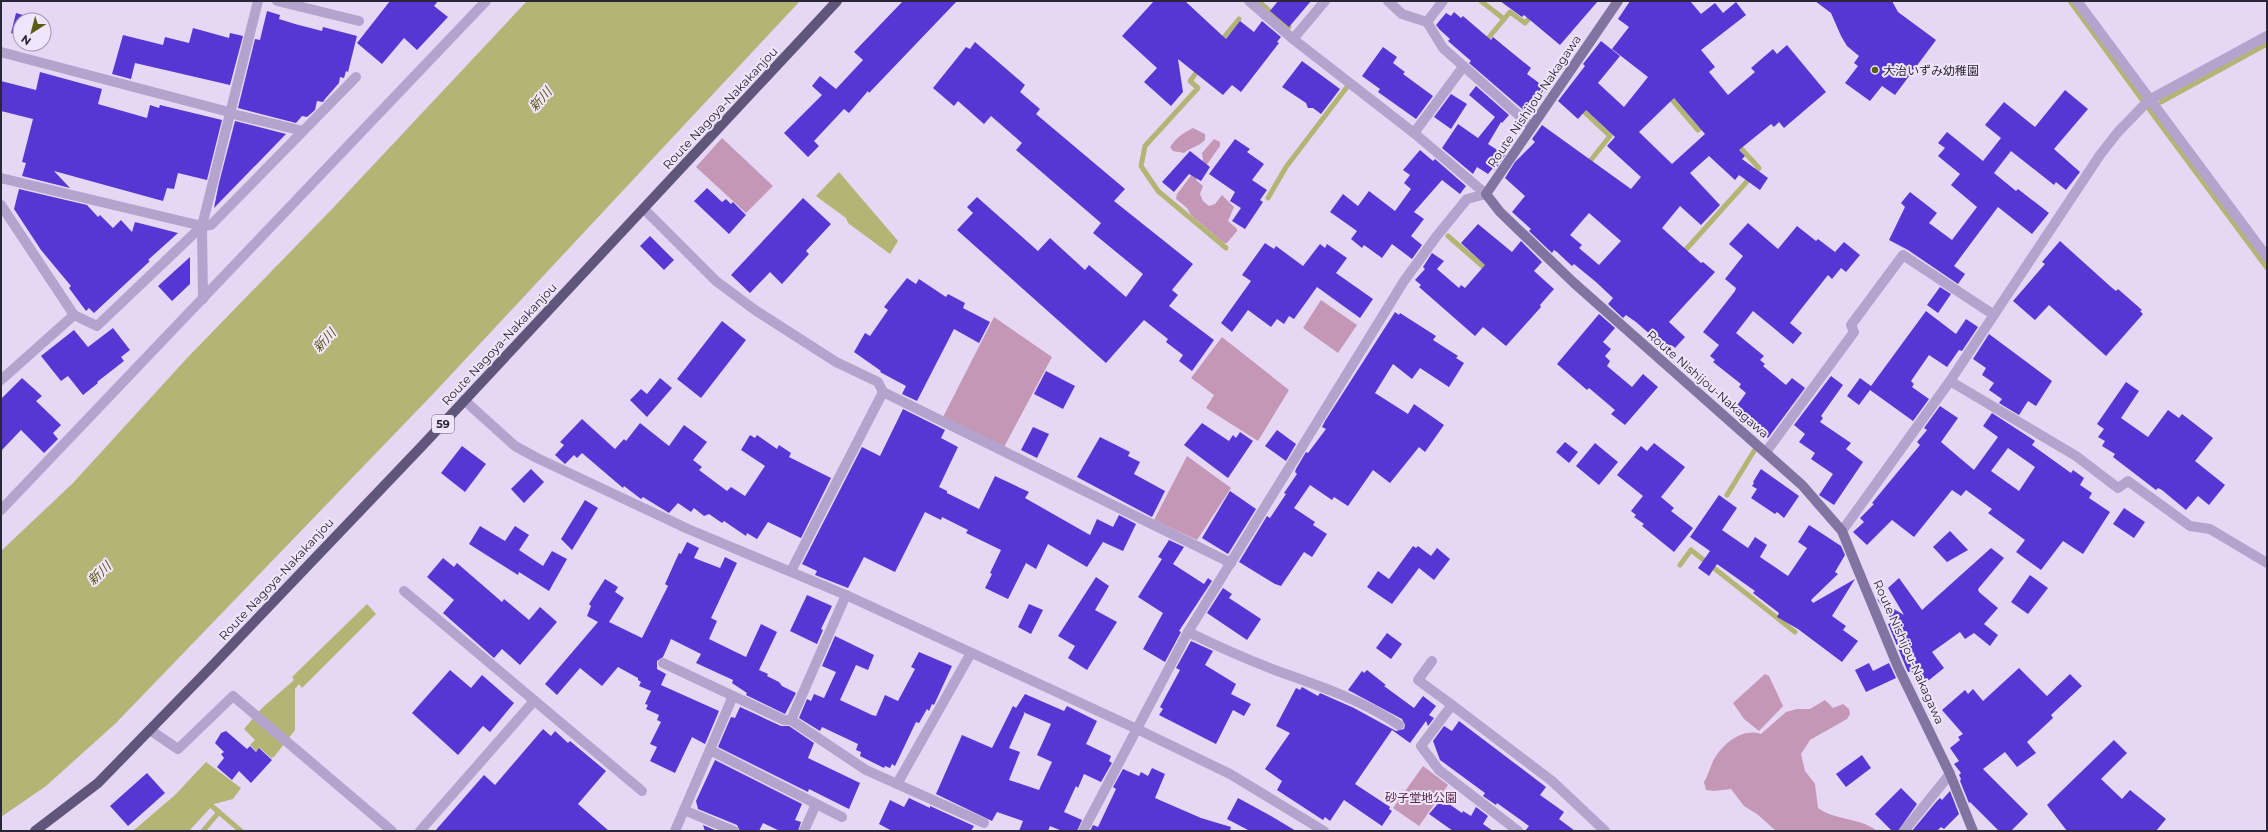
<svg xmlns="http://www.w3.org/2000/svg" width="2268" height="832" viewBox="0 0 2268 832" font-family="Montserrat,'Noto Sans JP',sans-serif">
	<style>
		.green { fill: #c497b7 }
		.water { fill: #b4b474 }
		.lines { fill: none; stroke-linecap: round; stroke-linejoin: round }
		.stream { stroke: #b4b474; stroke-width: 5 }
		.building { fill: #5637d3; fill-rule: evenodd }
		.street { stroke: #b4a3cd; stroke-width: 10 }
		.secondary { stroke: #8274a1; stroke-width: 10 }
		.primary { stroke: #60557b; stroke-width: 10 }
		.poi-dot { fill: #5b5d17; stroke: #f0e5fb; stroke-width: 1.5 }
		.labels { text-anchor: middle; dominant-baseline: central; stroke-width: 4; stroke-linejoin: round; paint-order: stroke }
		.shield { fill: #f0e5fb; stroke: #665f72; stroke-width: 1 }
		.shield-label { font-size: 11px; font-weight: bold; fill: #2b2637 }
		.poi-label { font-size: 12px; fill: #2b2637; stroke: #f0e5fb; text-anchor: start }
		.street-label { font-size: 12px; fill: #2b2637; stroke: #f0e5fb }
		.park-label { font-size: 12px; fill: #582748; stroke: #f0e5fb }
		.water-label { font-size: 13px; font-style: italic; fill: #5b5d17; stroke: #f0e5fb }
	</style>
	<rect width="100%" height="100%" fill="#e6d8f4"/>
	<g class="green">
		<path d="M1193,128L1205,134V140C1198,147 1191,147 1184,153L1173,151L1170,147C1176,138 1183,133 1193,128Z"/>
		<polygon points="722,138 773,186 746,213 696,167"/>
		<polygon points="1214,139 1220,142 1220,146 1196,180 1203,186 1200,194 1203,201 1209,206 1215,204 1222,195 1234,207 1228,221 1237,229 1237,231 1227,243 1224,243 1191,215 1187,208 1176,199 1177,194 1203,160 1202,153"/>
		<polygon points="1321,300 1357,325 1338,353 1303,328"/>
		<polygon points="994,317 1052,357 1003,449 943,417"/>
		<polygon points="1222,337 1289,390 1258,441 1206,408 1214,395 1191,378"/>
		<polygon points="1187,456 1231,488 1197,540 1154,520"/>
		<polygon points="1765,674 1769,676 1783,706 1759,731 1744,719 1733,703"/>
		<path d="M1825,700L1833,708L1843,704L1849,709L1850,714L1847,719L1810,740L1801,754L1805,771L1815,784L1818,808C1836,821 1859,817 1877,831H1776L1757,814L1744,806L1731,789L1714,791L1706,790L1704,782C1709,774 1711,763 1716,756C1726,741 1744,728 1761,734L1786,712L1797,709H1810Z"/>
		<polygon points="1423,766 1448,785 1419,826 1393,808"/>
	</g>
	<g class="water">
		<polygon points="527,1 800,1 433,394 116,723 46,786 1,817 1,551 73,483 188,357 332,209"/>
		<polygon points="839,172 898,241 890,254 848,223 846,218 816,196"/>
		<polygon points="367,604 376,614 302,688 299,684 295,689 295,730 274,757 271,758 260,748 256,751 250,745 255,740 244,729 262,708 294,680 292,677"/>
		<polygon points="206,762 241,788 233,799 214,804 189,831 133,831 175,795"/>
	</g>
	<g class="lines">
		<g class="stream">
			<polyline points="1258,1 1289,27"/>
			<polyline points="1481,1 1504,19"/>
			<polyline points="2070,1 2143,101"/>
			<polyline points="1220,42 1239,19"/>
			<polyline points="1485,42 1510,12 1525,23 1532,15"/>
			<polyline points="1199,69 1190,81 1198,88 1145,146 1141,166 1158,191 1226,248"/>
			<polyline points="1668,95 1698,130 1704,126"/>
			<polyline points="2161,102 2267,44"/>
			<polyline points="1580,108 1610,136 1587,165"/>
			<polyline points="2149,109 2267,268"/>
			<polyline points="1268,198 1286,167 1347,87"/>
			<polyline points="1448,236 1488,271"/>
			<polyline points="1682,254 1759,168 1737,144"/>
			<polyline points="1727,495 1754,451"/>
			<polyline points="1680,565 1691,550 1795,632"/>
			<polyline points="207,802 241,831"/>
			<polyline points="203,831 219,812"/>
		</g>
	</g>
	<g class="building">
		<polygon points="390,1 438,1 434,6 448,17 417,50 404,38 382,64 357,43"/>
		<polygon points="903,1 957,1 869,93 868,91 849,113 844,109 814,141 819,146 808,157 784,133 822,95 812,86 820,76 836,89 863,60 854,52"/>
		<polygon points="1154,1 1185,1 1226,39 1240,21 1254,32 1262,21 1281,37 1277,42 1279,43 1241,92 1232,85 1223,95 1178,59 1183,92 1171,106 1144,82 1157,68 1122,36"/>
		<polygon points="1278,1 1311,1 1289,27 1270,11"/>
		<polygon points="1500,1 1598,1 1560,45 1524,15 1522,17"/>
		<path d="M1630,1H1690L1701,14L1715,3L1723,13L1736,2L1746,15L1701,50L1715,67L1709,72L1728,95L1755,72L1751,68L1773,49L1777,54L1787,45L1826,92L1784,128L1779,122L1774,127L1771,124L1739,150L1745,156L1742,159L1768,178L1760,190L1739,175L1735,180L1709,156L1690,173L1720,205L1701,225L1680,206L1662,228L1701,263L1703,262L1715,272L1669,322L1685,337L1675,348L1673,346L1668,350L1636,322L1626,315L1623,318L1608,304L1613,298L1596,282L1574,264L1572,266L1557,252L1554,250L1552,253L1529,231L1531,229L1512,212L1525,196L1505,178L1515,162L1535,142L1532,139L1542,125L1631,189L1641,177L1607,146L1615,137L1586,110L1578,119L1558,101L1585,66L1583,64L1601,41L1620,56L1598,83L1624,107L1648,77L1612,49L1629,27L1618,19ZM1674,98L1705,134L1672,164L1639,132ZM1589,213L1621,241L1599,265L1579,248L1582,245L1570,235Z"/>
		<polygon points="1815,1 1892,1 1898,12 1936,40 1895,95 1882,86 1870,101 1845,83 1858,66 1854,63 1859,56 1847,46 1841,36 1831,13"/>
		<polygon points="267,11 280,15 279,19 295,24 322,31 323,27 357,36 348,72 346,71 344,78 340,77 339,83 325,99 323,102 317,101 315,110 307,117 302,116 296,123 238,108 255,39 260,40"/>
		<polygon points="1454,12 1461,18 1463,16 1491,40 1493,37 1510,51 1531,68 1527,74 1547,89 1528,114 1469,63 1471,61 1448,41 1450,39 1440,30 1436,25 1446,13 1451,16"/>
		<polygon points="16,13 38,19 38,20 20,20 20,36 11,33"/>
		<polygon points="193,28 229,38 230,33 243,36 230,85 135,63 131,79 112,74 123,35 163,45 165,37 189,43"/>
		<polygon points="975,42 1025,85 1020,92 1040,109 1036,114 1125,189 1114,201 1193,264 1172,290 1178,295 1169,306 1214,340 1192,371 1179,361 1183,355 1166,342 1168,339 1144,320 1106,363 957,230 973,213 967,207 977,197 1038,251 1050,238 1085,270 1089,265 1126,297 1143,274 1093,233 1101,223 1016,150 1022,143 991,116 984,124 958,101 954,106 933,88 966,47 970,49"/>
		<polygon points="1383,47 1397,57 1393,63 1405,72 1403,74 1433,96 1416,119 1378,92 1380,89 1362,76"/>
		<polygon points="1302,61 1340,89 1321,114 1313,108 1308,108 1306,103 1282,87"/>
		<polygon points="40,72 102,89 98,104 147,118 150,105 159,108 160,105 222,120 207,180 178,173 174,189 167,188 163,201 54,171 70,188 22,176 26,163 22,162 33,119 1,111 1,81 36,90"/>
		<polygon points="1476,86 1509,115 1502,123 1501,122 1488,144 1505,155 1495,170 1493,168 1488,174 1477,167 1473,174 1442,148 1458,124 1478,138 1495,117 1469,95"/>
		<polygon points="2065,90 2088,109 2054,149 2080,172 2066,190 2056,182 2054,185 2011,151 1994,173 2016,191 2018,189 2049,213 2032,234 1998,207 1954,266 1965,274 1958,284 1908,250 1889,240 1905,207 1901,203 1910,192 1937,213 1929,223 1952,240 1977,207 1951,185 1960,174 1938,156 1945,148 1938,143 1947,132 1983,161 2001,138 1985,125 2004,102 2035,127"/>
		<polygon points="1451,94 1467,104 1451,129 1434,117"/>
		<polygon points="235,121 286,134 214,208 219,183"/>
		<polygon points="1235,139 1250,149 1247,152 1264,164 1252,180 1267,190 1260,200 1263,202 1245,229 1232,221 1241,208 1230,201 1235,192 1209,174"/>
		<polygon points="1420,150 1433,161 1435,159 1466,186 1460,194 1442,180 1414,212 1424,219 1411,236 1422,245 1412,259 1392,244 1382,258 1364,245 1362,248 1351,239 1357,231 1330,212 1343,194 1358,206 1369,191 1395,211 1411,189 1404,183 1410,175 1403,170"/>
		<polygon points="1190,151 1210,167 1201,181 1189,174 1174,192 1162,182"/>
		<polygon points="707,188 722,202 726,199 731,204 733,202 746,215 729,234 694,201"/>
		<polygon points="19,189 87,205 98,217 100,215 113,228 121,220 132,232 135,222 178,233 148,260 150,261 94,313 89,308 86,311 69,288 71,286 41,250 14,209"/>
		<polygon points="803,198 831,224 806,251 809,254 782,284 770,272 750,293 731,275"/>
		<polygon points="1748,223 1778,249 1797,226 1816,241 1818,239 1835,252 1844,242 1860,255 1846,272 1841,268 1832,279 1828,275 1790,323 1802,333 1793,344 1753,311 1736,333 1764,356 1760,360 1765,364 1763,366 1786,385 1792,378 1805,388 1768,438 1733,411 1746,393 1739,387 1741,384 1713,362 1715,360 1710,356 1719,345 1703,332 1735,291 1736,288 1725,279 1743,256 1729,244"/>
		<polygon points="1478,224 1512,252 1521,241 1542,262 1534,271 1554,289 1540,305 1541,307 1506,346 1483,327 1475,336 1419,287 1421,285 1415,280 1425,269 1423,267 1432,253 1444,261 1437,269 1459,288 1461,285 1465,288 1485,265 1461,243"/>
		<polygon points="650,236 674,260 664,270 640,246"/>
		<polygon points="2060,241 2111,287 2116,291 2118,289 2142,310 2140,311 2143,314 2106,356 2049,305 2035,320 2013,301 2045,264 2042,262"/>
		<polygon points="1265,243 1274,249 1276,246 1303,266 1320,244 1325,248 1327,244 1347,258 1336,273 1373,299 1360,318 1317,287 1294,319 1289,316 1284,324 1277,319 1271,327 1248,310 1232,332 1221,323 1251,281 1242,275"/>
		<polygon points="190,257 190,284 172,301 158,286"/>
		<polygon points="907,278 916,284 919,279 946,297 948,294 965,303 963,308 990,322 979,343 954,329 917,401 902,394 906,386 880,372 881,371 854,352 865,333 870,336 888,310 884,307"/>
		<polygon points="1940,287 1951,294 1938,313 1927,305"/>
		<polygon points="1926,311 1956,334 1966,319 1978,327 1962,351 1959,350 1947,367 1929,355 1911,381 1914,384 1912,387 1929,399 1913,421 1870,390 1859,405 1847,396 1860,378 1871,386"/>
		<polygon points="1395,312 1399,315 1400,313 1436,336 1433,340 1458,356 1456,358 1464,363 1449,387 1420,368 1412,379 1393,364 1375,393 1408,414 1414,404 1444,425 1425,452 1419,447 1390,483 1373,470 1348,506 1334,497 1332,500 1310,485 1294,508 1315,522 1313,525 1327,534 1312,557 1304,552 1281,586 1275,584 1239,562 1267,516 1270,518 1286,494 1284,493 1297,474 1295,472 1296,469 1306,452 1308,453 1326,429 1322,427 1325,421"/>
		<polygon points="1599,314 1615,328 1603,342 1611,349 1605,356 1610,361 1607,366 1632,387 1643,374 1658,387 1625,425 1611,414 1615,410 1589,388 1587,390 1557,364"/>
		<polygon points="722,321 746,340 701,398 677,379"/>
		<polygon points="113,328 130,350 121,357 124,361 97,382 98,383 83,395 68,376 61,381 41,356 74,330 88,347"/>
		<polygon points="1989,334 2052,381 2036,406 2028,401 2019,415 1999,403 2002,399 1989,390 1994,383 1982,375 1986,368 1973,359"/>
		<polygon points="1046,371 1075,386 1063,409 1034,394"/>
		<polygon points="1831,376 1843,385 1821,416 1823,418 1820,422 1851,443 1846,449 1863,462 1834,505 1819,495 1833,474 1811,459 1815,453 1799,442 1805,434 1794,425"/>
		<polygon points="22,378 42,396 36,401 61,425 53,433 58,439 44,453 21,430 1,451 1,399"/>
		<polygon points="660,378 672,388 647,417 630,400 641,389 647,394"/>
		<polygon points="2126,382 2139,391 2121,418 2148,437 2168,410 2179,418 2182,414 2213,438 2195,461 2225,485 2209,505 2198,496 2186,510 2162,490 2158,488 2156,490 2113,457 2115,454 2102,446 2105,441 2098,437 2104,429 2097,424"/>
		<path d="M1940,406L1958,418L1941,442L1974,470L1998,437L1983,426L1992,413L2035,441L2032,445L2071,473L2073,470L2084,478L2080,485L2092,493L2089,498L2110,512L2083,554L2063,541L2041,570L2016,552L2025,540L1988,513L1992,509L1966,490L1961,496L1952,490L1914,537L1892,520L1867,545L1853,532L1864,522L1860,518L1874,504L1872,503L1920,445L1917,442L1927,430L1924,428ZM2008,448L2035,467L2019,491L1991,471Z"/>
		<polygon points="903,409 945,430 941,438 958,447 939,487 947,491 947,493 979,509 995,476 1029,492 1025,498 1090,535 1097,519 1113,527 1119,515 1136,524 1123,551 1103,542 1087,567 1048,544 1036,569 1026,563 1008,599 985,588 992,574 990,573 1001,550 966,533 968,530 942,517 941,520 925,512 895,572 864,557 848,588 815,575 817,571 802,564 862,447 880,456"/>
		<polygon points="582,419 615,449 624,439 626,441 640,423 669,446 684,425 707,442 693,460 702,467 699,470 727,491 731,487 745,496 765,466 741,450 750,435 755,438 757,435 777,449 779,445 791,453 789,457 831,478 801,538 768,522 757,539 747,533 746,536 724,521 722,523 709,514 704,516 694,508 691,512 678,503 669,513 643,497 641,499 624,486 623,488 582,453 577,458 574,455 565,464 555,455 564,445 560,442"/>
		<polygon points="1202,423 1229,441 1233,435 1236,438 1240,432 1253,441 1228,478 1184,445"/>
		<polygon points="1033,427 1049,434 1037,458 1021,450"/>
		<polygon points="1277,430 1296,444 1286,461 1265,446"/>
		<polygon points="1100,437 1130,452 1128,456 1140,462 1134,474 1165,491 1152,517 1077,477"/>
		<polygon points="1565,442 1578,452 1569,463 1556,452"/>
		<polygon points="1595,443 1618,462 1599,485 1576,466"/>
		<polygon points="1654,443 1685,467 1661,497 1674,508 1671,511 1693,528 1674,552 1642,526 1644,524 1634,517 1636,515 1631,511 1643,496 1617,475 1641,446 1647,451"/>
		<polygon points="462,446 486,464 465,492 441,473"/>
		<polygon points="531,469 544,482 524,503 511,489"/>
		<polygon points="1761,469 1799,496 1784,518 1777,512 1775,514 1751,498 1757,489 1752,486 1754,483 1753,482"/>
		<polygon points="1230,491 1256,509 1228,554 1202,538"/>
		<polygon points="1719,495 1737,508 1722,530 1748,548 1755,537 1767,545 1760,557 1788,576 1807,548 1798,542 1809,525 1841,546 1845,555 1835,572 1838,574 1811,600 1813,603 1855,579 1832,616 1846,626 1843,630 1858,641 1842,662 1798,629 1777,617 1779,613 1753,593 1755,591 1717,564 1709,576 1698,568 1710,551 1690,537"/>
		<polygon points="585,500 598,508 572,550 561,539"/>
		<polygon points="2124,508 2145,522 2134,538 2113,524"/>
		<polygon points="480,526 505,541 515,526 529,535 519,550 543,566 552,551 567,559 549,591 519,572 518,575 469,544"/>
		<polygon points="1950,531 1968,550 1947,562 1933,547"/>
		<polygon points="1169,540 1184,547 1173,564 1204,584 1208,578 1212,581 1179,631 1181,632 1165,662 1143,649 1163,613 1138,597 1162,559 1158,557"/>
		<polygon points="687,542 699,548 694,558 720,568 725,557 737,563 711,618 717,621 709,639 746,657 761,624 777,632 759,670 768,674 767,676 779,682 782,686 796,693 785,714 746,695 747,693 732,683 733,680 696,663 701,654 671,639 663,657 657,661 657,669 666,674 661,685 719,711 705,744 692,737 675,773 650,761 657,747 650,744 661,722 657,720 659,715 646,709 648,705 645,704 651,691 639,686 641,682 638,680 638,678 618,667 602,686 580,668 557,695 545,684 598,622 587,616 591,606 589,604 605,579 618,587 615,592 624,598 609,622 642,638 668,586 665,584 679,553 681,554"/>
		<polygon points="1413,546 1416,548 1418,546 1431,556 1437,548 1450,559 1434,580 1419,568 1392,604 1367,587 1378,571 1389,579"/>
		<polygon points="1991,548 2004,558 1978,589 1979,592 1998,608 1984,624 1998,635 1990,646 1974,633 1965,639 1960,632 1932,652 1944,668 1923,685 1911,671 1908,672 1888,624 1893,622 1877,599 1904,615 1888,588 1899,578 1922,610"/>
		<polygon points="443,558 454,567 457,563 502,602 504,599 529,620 540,607 557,622 520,665 502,649 494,658 443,613 454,600 427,577"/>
		<polygon points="2030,575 2048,588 2028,614 2011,602"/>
		<polygon points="1096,577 1109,586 1095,610 1117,622 1087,670 1068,658 1075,646 1058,636"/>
		<polygon points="1223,588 1232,594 1229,598 1261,619 1247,640 1207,613"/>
		<polygon points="807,595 832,606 821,629 823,630 817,644 790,631"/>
		<polygon points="1029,604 1043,610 1031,634 1018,627"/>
		<polygon points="1387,633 1402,644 1391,659 1376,648"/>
		<polygon points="835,636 874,655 868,670 856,665 840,700 872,715 876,716 885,695 898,701 915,669 911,667 919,652 952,666 934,705 932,704 929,711 927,709 919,723 916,722 895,766 892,764 890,768 885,766 884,768 860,756 861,752 856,750 858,744 822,727 820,731 799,718 807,699 811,701 814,694 824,698 836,672 822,666"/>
		<polygon points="1191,641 1213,651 1205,665 1236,684 1231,694 1251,704 1244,716 1233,710 1216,744 1159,715 1163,709 1160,707 1180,670 1176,668"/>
		<polygon points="1869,663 1873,671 1889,663 1896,678 1866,692 1855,670"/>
		<polygon points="2019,668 2047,696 2070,674 2082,686 2051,715 2053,718 2027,742 2036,753 2017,767 2005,752 1983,769 2028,814 2011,831 1999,831 1970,802 1969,803 1960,781 1961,779 1959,775 1961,773 1954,764 1959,761 1950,748 1960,740 1958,737 1963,734 1942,710 1965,690 1968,694 1973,689 1983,701"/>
		<polygon points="450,670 471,688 482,675 514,703 490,732 483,726 458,755 412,713"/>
		<polygon points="1367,670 1386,685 1384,686 1414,708 1423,696 1436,706 1429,715 1434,718 1428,726 1426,721 1410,743 1392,730 1355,784 1390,807 1389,809 1392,811 1382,826 1344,800 1330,821 1325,817 1323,820 1277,790 1282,781 1265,769 1290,733 1276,726 1296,688 1300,690 1302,687 1318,696 1320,693 1354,708 1396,731 1404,729 1405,725 1402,719 1348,690 1362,671 1364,673"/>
		<path d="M1025,694L1064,711L1067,706L1097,721L1086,744L1111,756L1109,761L1112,763L1101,782L1084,774L1078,788L1076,786L1064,812L1082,820L1077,831H1062L1050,826L1048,831H1019L1023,821L997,812L992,821L936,794L962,735L992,748L1013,706L1016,708ZM1023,712L1051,724L1037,755L1052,762L1039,790L1009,780L1020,752L1009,748L1025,712Z"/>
		<polygon points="740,707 781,726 789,726 814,743 808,758 860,783 849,809 809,789 808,792 718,747 731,717 735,718"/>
		<polygon points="1459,721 1546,787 1540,795 1564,812 1559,819 1575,831 1525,831 1529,826 1497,803 1496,805 1483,796 1485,793 1440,760 1433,741 1444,726 1452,731"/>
		<polygon points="543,729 551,736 555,731 568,743 570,741 606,771 578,804 609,831 435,831 484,775 495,785"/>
		<polygon points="226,731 247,749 250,746 256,752 259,748 272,760 251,783 239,771 232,780 217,767 224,758 221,754 224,752 215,743 221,733"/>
		<polygon points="2114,740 2127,753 2101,779 2122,799 2130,790 2166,819 2156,831 2067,831 2047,805"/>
		<polygon points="1862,755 1871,768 1846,787 1836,774"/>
		<polygon points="715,760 802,804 795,820 801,822 798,831 780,831 763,823 759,831 740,831 737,825 698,809 696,801"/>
		<polygon points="1152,768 1165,774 1155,798 1201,818 1231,827 1230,831 1090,831 1093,825 1098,827 1116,789 1113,787 1123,769 1139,776 1141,772 1148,776"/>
		<polygon points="147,773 165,793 128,826 110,806"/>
		<polygon points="1901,788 1917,804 1898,831 1892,831 1875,814"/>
		<polygon points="1950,791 1959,814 1944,829 1941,827 1937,831 1912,831 1936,802 1940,798 1942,800"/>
		<polygon points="909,798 930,808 930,806 974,826 971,831 892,831 879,824 890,800 904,807"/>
		<polygon points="1238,798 1271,816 1296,831 1250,831 1227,819"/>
		<polygon points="1442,799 1462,813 1463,811 1471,816 1476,807 1488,816 1483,824 1493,831 1453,831 1429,814"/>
		<polygon points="703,825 717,831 705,831"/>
	</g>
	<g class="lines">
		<g class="street">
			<polyline points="277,1 359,21"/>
			<polyline points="1249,1 1293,39 1414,133 1486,194"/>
			<polyline points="1388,1 1402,14 1427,22 1443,1"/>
			<polyline points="2077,1 2267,257"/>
			<polyline points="1427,22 1443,48 1532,127"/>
			<polyline points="1293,39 1325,1"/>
			<polyline points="1,52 229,112"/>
			<polyline points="229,113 303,131"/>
			<polyline points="1414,133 1463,67"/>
			<polyline points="1,178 202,226 211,225 356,77"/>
			<polyline points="1,205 74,315"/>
			<polyline points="644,209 716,281 755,310 836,362 878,382 883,392 1231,563"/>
			<polyline points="203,299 202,226 258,1"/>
			<polyline points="1,380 74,315 97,326 202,226"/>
			<polyline points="1950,381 2076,456 2118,488 2128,481 2190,526 2210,529 2267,563"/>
			<polyline points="464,400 515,446 537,458 688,529 846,595 1137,729 1230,774 1324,831"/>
			<polyline points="1766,452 1854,332 1851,325 1903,255 1994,315"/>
			<polyline points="1,510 486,1"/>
			<polyline points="1842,531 1950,381 2100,155 2118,132 2149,100 2267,36"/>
			<polyline points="791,571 883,392"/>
			<polyline points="404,591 642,791"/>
			<polyline points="846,595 791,720 866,770 984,823"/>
			<path d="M1188,632C1219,647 1250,661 1283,673C1323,687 1363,701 1399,725"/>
			<polyline points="1432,661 1418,680 1452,705"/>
			<polyline points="663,663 784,720 791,720"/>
			<polyline points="150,730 178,749 233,696 392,831"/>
			<polyline points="710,750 842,817"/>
			<polyline points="897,784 971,653"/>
			<polyline points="684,810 734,831"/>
			<polyline points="420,831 534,701"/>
			<polyline points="675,831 733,696"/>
			<polyline points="804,831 816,804"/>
			<polyline points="1083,831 1188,632 1404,281 1436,237 1467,199 1486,194"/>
			<polyline points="1518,831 1439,770 1421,746 1452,705 1552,781 1605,831"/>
			<polyline points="1904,831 1950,774"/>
		</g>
		<polyline class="secondary" points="1618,1 1486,194 1500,212 1574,283 1802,485 1842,531 1898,667 1950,774 1973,831"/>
		<polyline class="primary" points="35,831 98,783 213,665 422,446 837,1"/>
	</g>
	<circle class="poi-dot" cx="1875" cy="70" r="4"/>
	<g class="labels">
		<rect class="shield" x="432" y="415" width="22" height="18" rx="3"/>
		<g class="shield-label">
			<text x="443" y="424">59</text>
		</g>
		<g class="poi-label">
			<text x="1883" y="70">大治いずみ幼稚園</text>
		</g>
		<g class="street-label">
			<text transform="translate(1534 101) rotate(-56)">Route Nishijou-Nakagawa</text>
			<text transform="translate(720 108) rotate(-47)">Route Nagoya-Nakakanjou</text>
			<text transform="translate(499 344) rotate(-47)">Route Nagoya-Nakakanjou</text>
			<text transform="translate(1708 384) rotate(41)">Route Nishijou-Nakagawa</text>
			<text transform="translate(276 579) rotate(-47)">Route Nagoya-Nakakanjou</text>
			<text transform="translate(1909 652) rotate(66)">Route Nishijou-Nakagawa</text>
		</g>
		<g class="park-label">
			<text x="1421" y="797">砂子堂地公園</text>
		</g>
		<g class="water-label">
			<text transform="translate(540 99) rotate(-48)">新川</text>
			<text transform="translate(324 340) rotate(-48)">新川</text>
			<text transform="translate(99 573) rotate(-44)">新川</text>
		</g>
	</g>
	<rect width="2268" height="832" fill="none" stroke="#2b2637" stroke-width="4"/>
	<g transform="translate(32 32) rotate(216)"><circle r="19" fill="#f0e5fb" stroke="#a199ad"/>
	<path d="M0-3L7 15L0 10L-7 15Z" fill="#5b5d17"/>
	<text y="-6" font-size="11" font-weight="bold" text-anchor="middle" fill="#2b2637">N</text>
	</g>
</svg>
